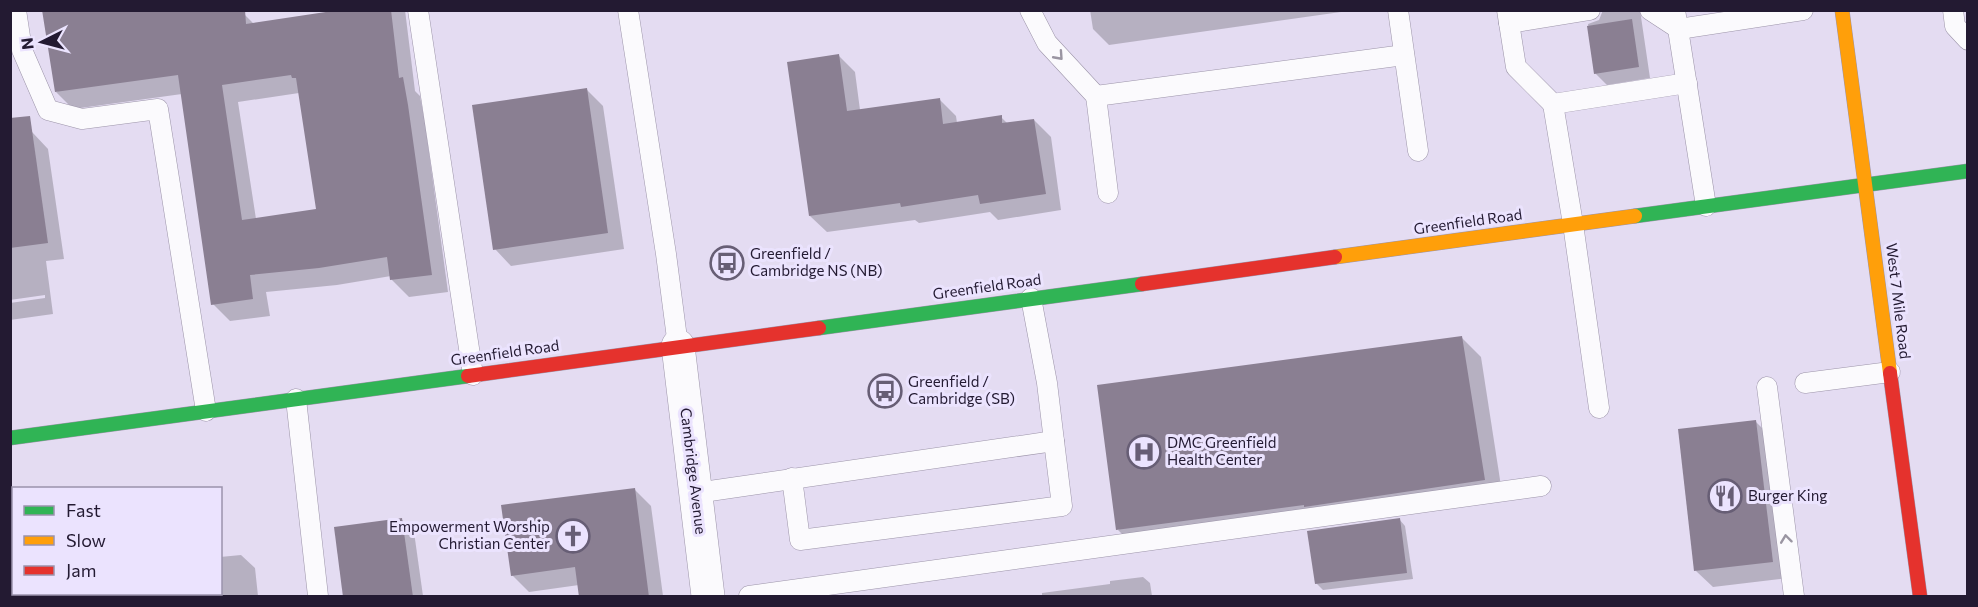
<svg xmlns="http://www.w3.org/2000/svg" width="1978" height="607" font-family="Commissioner,sans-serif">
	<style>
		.shadow { fill: #0003; fill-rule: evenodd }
		.building { fill: #8a7f92; fill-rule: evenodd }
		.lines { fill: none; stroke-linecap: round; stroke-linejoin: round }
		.lane-casing { stroke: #9c94a9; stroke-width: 21 }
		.street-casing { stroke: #9c94a9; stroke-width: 34 }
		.fast-casing { stroke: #9c94a9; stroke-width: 15 }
		.slow-casing { stroke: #9c94a9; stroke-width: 15 }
		.jam-casing { stroke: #9c94a9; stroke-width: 15 }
		.lane { stroke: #fbfafd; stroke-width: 20 }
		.street { stroke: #fbfafd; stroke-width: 33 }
		.fast { stroke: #30b455; stroke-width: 14 }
		.slow { stroke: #ff9f0a; stroke-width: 14 }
		.jam { stroke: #e5322d; stroke-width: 14 }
		.oneway { stroke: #9a95a2 }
		.labels { text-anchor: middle; stroke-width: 6; stroke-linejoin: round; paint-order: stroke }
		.street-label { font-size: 15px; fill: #231a32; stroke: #ebe3fe }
		.poi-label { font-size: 15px; fill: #231a32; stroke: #ebe3fe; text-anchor: start }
	</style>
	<rect width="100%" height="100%" fill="#e4dcf2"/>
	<g class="shadow">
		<path d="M331 10H405L415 91 420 96 425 123 448 292 409 297 392 280 391 276 337 285 266 292 270 316 230 321 213 304 182 94 73 109 56 92 241 11 254 24 332 13ZM299 93 318 210 256 219 238 102Z"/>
		<path d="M1090 10H1341V12L1109 45 1093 29Z"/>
		<path d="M1603 10H1640L1650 78 1607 85 1595 73 1588 24 1599 20Z"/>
		<path d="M838 55 855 72 860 110 939 99 956 116 957 123 1001 117 1008 124 1034 120 1051 137 1061 210 998 220 990 212 919 223 915 220 827 232 810 216Z"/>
		<path d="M586 89 603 106 624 249 511 266 495 249Z"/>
		<path d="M32 132 48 149 64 259 46 261 53 314 10 320V303L45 298V295L10 300V135Z"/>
		<path d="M1462 338 1481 357 1503 499 1137 549 1118 530Z"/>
		<path d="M1755 421 1772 438 1789 578 1713 587 1696 571Z"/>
		<path d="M634 489 651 506 663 596H580L579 585 529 592 512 575Z"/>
		<path d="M1399 519 1405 526 1413 579 1323 590 1316 583Z"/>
		<path d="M402 520 414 532 423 596H345Z"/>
		<path d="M241 555 255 568 258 596H104V594H220V557Z"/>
		<path d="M10 576 14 579V594H22V596H10Z"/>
		<path d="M1143 577 1150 583 1152 596H1042V593L1110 584V581Z"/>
	</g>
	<g class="building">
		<path d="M42 10H245L246 24 339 10H391L399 78 403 77 408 105 432 275 390 280 387 257 319 268 250 275 253 299 211 305 178 75 55 92ZM291 75 292 78H296L316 209 242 220 222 85Z"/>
		<path d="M1632 19 1639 67 1594 74 1587 26Z"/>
		<path d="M839 54 847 111 940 98 943 124 1002 115V123L1034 119 1046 194 980 204 978 195 901 207 900 203 809 216 787 62Z"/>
		<path d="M587 88 608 233 493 250 472 105Z"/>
		<path d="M30 116 48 243 10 248V118Z"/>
		<path d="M1462 336 1485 480 1304 507V505L1116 530 1097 385Z"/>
		<path d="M1756 420 1773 562 1694 571 1678 429Z"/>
		<path d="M635 488 649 597H579L575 567 511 576 501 505Z"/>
		<path d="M402 518 413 597H343L334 527Z"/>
		<path d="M1400 518 1407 573 1315 584 1307 531Z"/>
	</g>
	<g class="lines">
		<defs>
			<g id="lane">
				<path d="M16 10 22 50 48 110 82 119 158 109 206 411"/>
				<path d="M418 10 473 375"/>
				<path d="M628 10 666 254 678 346"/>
				<path d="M1030 10 1047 43 1096 96"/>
				<path d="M1398 10 1418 151"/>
				<path d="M1507 10 1516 67 1553 104"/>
				<path d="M1650 10 1679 29 1803 10"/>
				<path d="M1675 10 1706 206"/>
				<path d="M1953 10 1955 26 1968 40"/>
				<path d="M1509 23 1590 10"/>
				<path d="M1108 193 1096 96 1404 55"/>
				<path d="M1805 383 1890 372"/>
				<path d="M1767 387 1794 596"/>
				<path d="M296 399 318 596"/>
				<path d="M1599 408 1573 224 1553 104 1687 83"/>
				<path d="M792 478 800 540 1062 506 1054 441"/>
				<path d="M696 493 1054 441 1047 383 1031 298"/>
				<path d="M749 596 1541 486"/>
			</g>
			<path id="street" d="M678 346 708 596"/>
			<g id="fast">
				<path d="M1635 216 1968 171"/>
				<path d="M819 328 1142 284"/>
				<path d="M10 438 468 376"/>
			</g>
			<g id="slow">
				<path d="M1842 10 1890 373"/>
				<path d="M1335 257 1635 216"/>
			</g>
			<g id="jam">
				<path d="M1142 284 1335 257"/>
				<path d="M1890 373 1920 596"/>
				<path d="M468 376 819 328"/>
			</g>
		</defs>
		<use href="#lane" class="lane-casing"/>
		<use href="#street" class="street-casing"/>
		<use href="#fast" class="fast-casing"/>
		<use href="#slow" class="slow-casing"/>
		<use href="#jam" class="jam-casing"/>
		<use href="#lane" class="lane"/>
		<use href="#street" class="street"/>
		<use href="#fast" class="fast"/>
		<use href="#slow" class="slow"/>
		<use href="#jam" class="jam"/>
	</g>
	<defs><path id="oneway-chevron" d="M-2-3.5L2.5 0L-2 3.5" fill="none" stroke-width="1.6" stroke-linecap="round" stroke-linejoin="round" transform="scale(1.5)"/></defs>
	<g class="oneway">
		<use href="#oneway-chevron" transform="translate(1059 56) rotate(48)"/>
		<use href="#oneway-chevron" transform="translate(1786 539) rotate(-97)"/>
	</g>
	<defs>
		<symbol id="bus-ring" viewBox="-11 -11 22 22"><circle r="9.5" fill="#ebe3fe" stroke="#675e75" stroke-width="1.5"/><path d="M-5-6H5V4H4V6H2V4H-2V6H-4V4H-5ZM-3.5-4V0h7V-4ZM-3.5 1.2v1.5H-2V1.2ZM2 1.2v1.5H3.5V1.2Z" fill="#675e75"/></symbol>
		<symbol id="hospital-ring" viewBox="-11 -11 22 22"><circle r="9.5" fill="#ebe3fe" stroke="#675e75" stroke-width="1.5"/><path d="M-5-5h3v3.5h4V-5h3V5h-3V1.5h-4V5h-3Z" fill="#675e75"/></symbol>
		<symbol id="restaurant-ring" viewBox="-11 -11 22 22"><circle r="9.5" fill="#ebe3fe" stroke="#675e75" stroke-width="1.5"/><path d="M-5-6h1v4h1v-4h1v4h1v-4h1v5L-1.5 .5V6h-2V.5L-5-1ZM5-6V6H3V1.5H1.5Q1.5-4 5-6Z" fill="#675e75"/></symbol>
		<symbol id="church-ring" viewBox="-11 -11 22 22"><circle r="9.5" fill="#ebe3fe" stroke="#675e75" stroke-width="1.5"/><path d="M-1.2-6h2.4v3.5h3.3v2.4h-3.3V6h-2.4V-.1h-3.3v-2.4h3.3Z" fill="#675e75"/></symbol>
	</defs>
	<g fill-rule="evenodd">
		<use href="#bus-ring" x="708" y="244" width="38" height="38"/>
		<use href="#bus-ring" x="866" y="372" width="38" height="38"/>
		<use href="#hospital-ring" x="1125" y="433" width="38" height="38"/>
		<use href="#restaurant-ring" x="1706" y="477" width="38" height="38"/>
		<use href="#church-ring" x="554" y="517" width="38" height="38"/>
	</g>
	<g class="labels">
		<g class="street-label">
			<text transform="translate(1468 222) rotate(-8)" y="5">Greenfield Road</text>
			<text transform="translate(987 287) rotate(-8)" y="5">Greenfield Road</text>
			<text transform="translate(1898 301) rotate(83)" y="5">West 7 Mile Road</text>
			<text transform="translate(505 353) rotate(-8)" y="5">Greenfield Road</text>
			<text transform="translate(693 471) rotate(83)" y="5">Cambridge Avenue</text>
		</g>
		<g class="poi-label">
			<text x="750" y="259">Greenfield /<tspan x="750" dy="17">Cambridge NS (NB)</tspan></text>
			<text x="908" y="387">Greenfield /<tspan x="908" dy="17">Cambridge (SB)</tspan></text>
			<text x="1167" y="448">DMC Greenfield<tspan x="1167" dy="17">Health Center</tspan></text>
			<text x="1748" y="501">Burger King</text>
			<text x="550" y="532" text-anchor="end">Empowerment Worship<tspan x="550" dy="17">Christian Center</tspan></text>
		</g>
	</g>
	<rect width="1978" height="607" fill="none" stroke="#231a32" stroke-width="24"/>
	<rect x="12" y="487" width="210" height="108" fill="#ebe3fe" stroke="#9b93ac" stroke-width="1.5"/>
	<rect x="24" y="506" width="30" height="9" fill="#30b455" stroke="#9b93ac" stroke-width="1.5"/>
	<text x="66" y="517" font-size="18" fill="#231a32">Fast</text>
	<rect x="24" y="536" width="30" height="9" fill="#ff9f0a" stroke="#9b93ac" stroke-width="1.5"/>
	<text x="66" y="547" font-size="18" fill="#231a32">Slow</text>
	<rect x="24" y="566" width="30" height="9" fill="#e5322d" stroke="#9b93ac" stroke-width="1.5"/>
	<text x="66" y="577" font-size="18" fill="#231a32">Jam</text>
	<g transform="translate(42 42) rotate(264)" stroke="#ebe3fe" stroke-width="4.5" paint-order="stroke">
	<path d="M0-4.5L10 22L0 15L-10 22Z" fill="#231a32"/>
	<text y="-9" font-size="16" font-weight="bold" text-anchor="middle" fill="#231a32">N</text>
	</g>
</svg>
